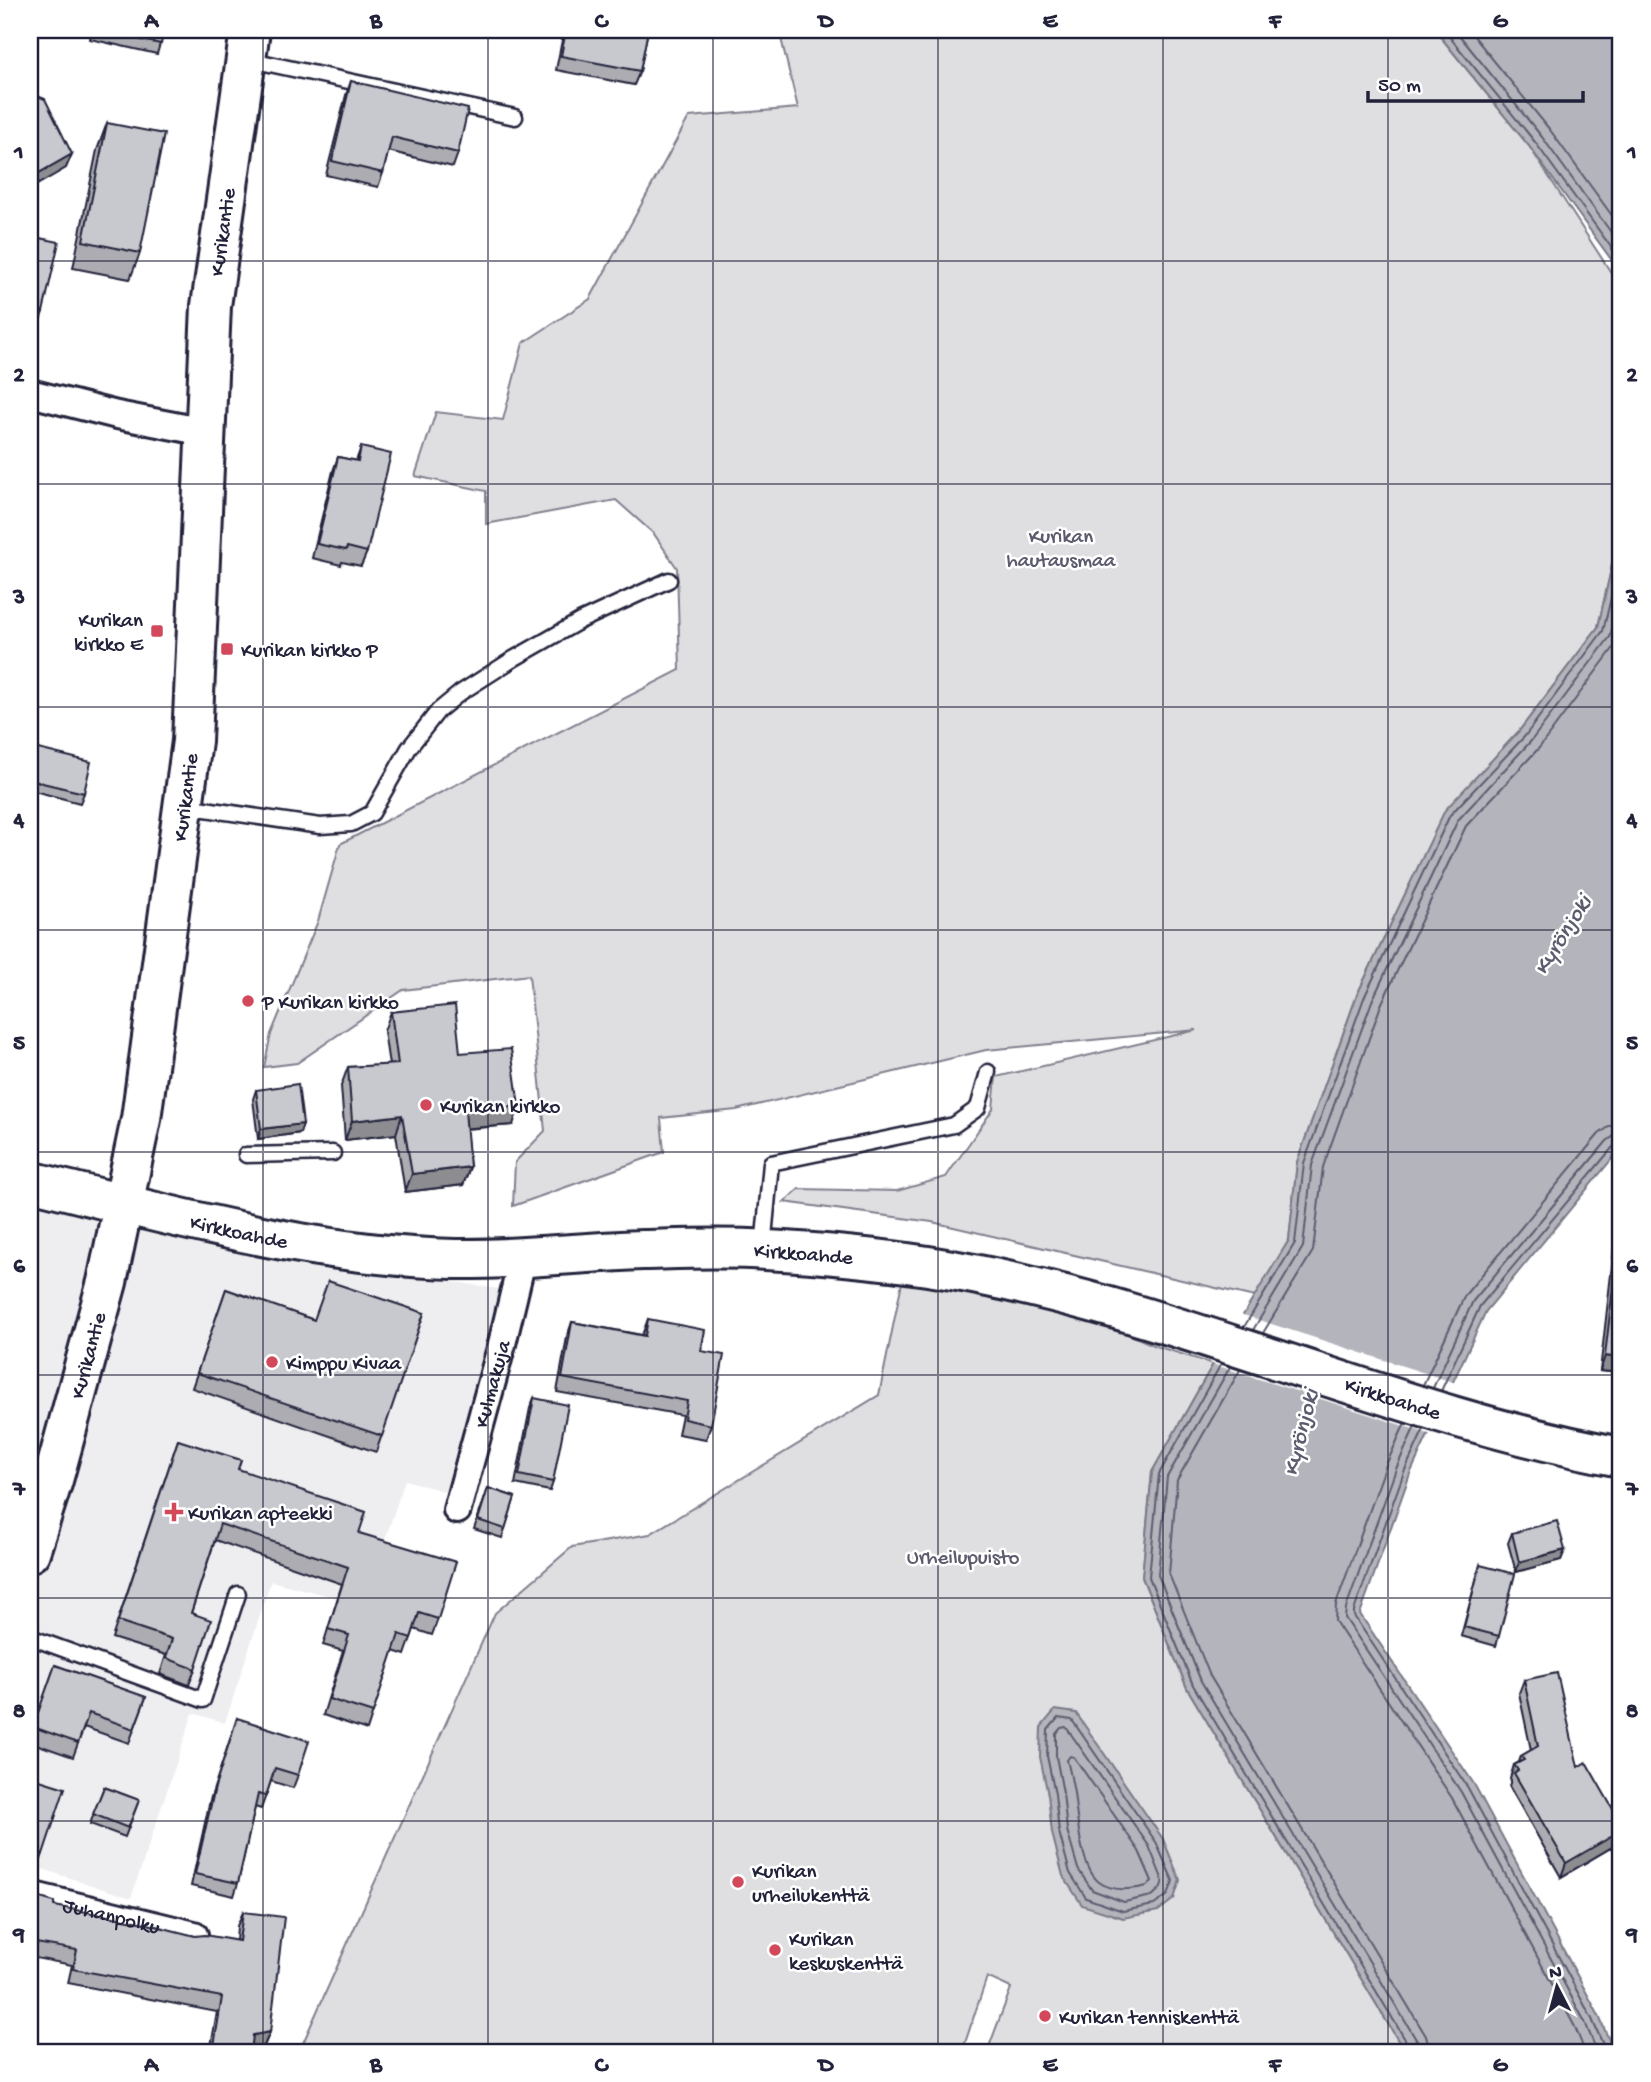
<svg xmlns="http://www.w3.org/2000/svg" width="1651" height="2082" font-family="'Gochi Hand',sans-serif">
	<style>
		.built { fill: #eeeef1 }
		.green { fill: #dfdfe2; stroke: #80808e; stroke-width: 2 }
		.water { fill: #b4b4bc; stroke: #7a7a88; stroke-width: 2 }
		.pier { fill: #fff }
		.lines { fill: none; stroke-linecap: round; stroke-linejoin: round }
		.shore { stroke: #5c5c6f; stroke-width: 2 }
		.lane-casing { stroke: #22223b; stroke-width: 19 }
		.street-casing { stroke: #22223b; stroke-width: 32 }
		.secondary-casing { stroke: #22223b; stroke-width: 44 }
		.lane { stroke: #fff; stroke-width: 14 }
		.street { stroke: #fff; stroke-width: 26 }
		.secondary { stroke: #fff; stroke-width: 38 }
		.wall { fill: #acacb2; stroke: #22223b; stroke-width: 2 }
		.shaded-wall { fill: #8c8c91; stroke: #22223b; stroke-width: 2 }
		.building { fill: #c8c8cf; stroke: #22223b; stroke-width: 2 }
		.grid { fill: none; stroke: #22223b; stroke-width: 2; stroke-opacity: 0.55 }
		.poi-dot { fill: #d1495b; stroke: #fff; stroke-width: 2.5 }
		.labels { text-anchor: middle; stroke-width: 5; stroke-linejoin: round; paint-order: stroke }
		.street-label { font-size: 21px; fill: #22223b; stroke: #fff }
		.park-label { font-size: 21px; fill: #5b5b6d; stroke: #fff }
		.poi-label { font-size: 21px; fill: #22223b; stroke: #fff; text-anchor: start }
		.water-label { font-size: 23px; font-style: italic; fill: #5c5c6f; stroke: #fff }
		.neatline { fill: none; stroke: #22223b; stroke-width: 2.5 }
		.grid-label { font-size: 23px; text-anchor: middle; font-weight: bold; fill: #22223b }
	</style>
	<rect width="100%" height="100%" fill="#fff"/>
	<filter id="ink" filterUnits="userSpaceOnUse"><feTurbulence type="fractalNoise" baseFrequency=".0143" numOctaves="2"/><feDisplacementMap in="SourceGraphic" scale="14" xChannelSelector="R" yChannelSelector="G"/><feConvolveMatrix kernelMatrix="1 2 1 2 8 2 1 2 1" color-interpolation-filters="sRGB"/></filter>
	<g filter="url(#ink)">
		<path class="built" d="M30 1203 192 1240 530 1294 474 1500 405 1480 363 1605 271 1581 225 1723 193 1713 131 1898 30 1865Z"/>
		<g class="green">
			<path d="M779 30H1435L1529 146 1621 288V525L1598 627 1519 731 1445 811 1357 995 1297 1162 1289 1240 1255 1297 932 1222 784 1202 799 1189 897 1191 946 1177 993 1109 996 1077 1197 1030 986 1050 736 1110 661 1118 664 1152 513 1206 515 1162 545 1131 529 975 403 990 297 1063 264 1067 271 1034 318 921 340 844 680 670 677 568 654 534 616 500 486 524V491L415 476 436 412 503 420 523 343 590 299 689 117 798 108Z"/>
			<path d="M902 1282 988 1293 1107 1325 1156 1346 1213 1364 1152 1472 1142 1577 1187 1688 1405 2052H987L1011 1988 987 1977 962 2052H299L495 1613 572 1547 650 1534 879 1395Z"/>
		</g>
		<g class="water">
			<path d="M1435 30H1621V273L1529 146Z"/>
			<path d="M1621 525V1148L1486 1311 1410 1474 1360 1614 1474 1784 1599 2016 1614 2052H1405L1187 1688 1142 1577 1152 1472 1213 1364 1289 1240 1297 1162 1357 995 1445 810 1519 731 1598 627Z"/>
			<path d="M1055 1710 1076 1713 1163 1839 1180 1880 1174 1899 1158 1911 1123 1918 1082 1905 1063 1876 1052 1833 1048 1795 1040 1757 1041 1727Z"/>
		</g>
		<path class="pier" d="M1240 1314 1456 1383 1432 1435 1209 1363Z"/>
		<g class="lines">
			<g class="shore">
				<path d="M1444 30 1535 142 1621 261"/>
				<path d="M1455 30 1542 137 1621 246"/>
				<path d="M1469 30 1550 130 1621 228"/>
				<path d="M1244 1327 1295 1243 1304 1163 1364 998 1450 815 1525 736 1603 631 1621 556"/>
				<path d="M1253 1330 1303 1247 1312 1165 1372 1001 1458 820 1531 741 1610 637 1621 595"/>
				<path d="M1263 1333 1313 1251 1323 1167 1381 1005 1466 826 1539 748 1621 638"/>
				<path d="M1221 1364 1159 1474 1149 1577 1193 1685 1409 2046 1410 2052"/>
				<path d="M1230 1367 1167 1477 1158 1575 1201 1681 1417 2041 1419 2052"/>
				<path d="M1240 1370 1177 1480 1169 1574 1210 1676 1426 2036 1430 2052"/>
				<path d="M1423 1385 1465 1295 1599 1134 1610 1126 1621 1125"/>
				<path d="M1433 1388 1473 1301 1607 1141 1614 1136H1621"/>
				<path d="M1441 1391 1480 1306 1613 1147 1621 1144"/>
				<path d="M1405 1423 1386 1465 1336 1604 1335 1621 1452 1798 1575 2027 1585 2052"/>
				<path d="M1415 1426 1396 1469 1346 1608 1345 1618 1461 1792 1585 2022 1597 2052"/>
				<path d="M1424 1429 1404 1472 1354 1611V1616L1468 1788 1592 2019 1606 2052"/>
				<path d="M1058 1718 1072 1720 1156 1842 1173 1881 1168 1895 1154 1905 1123 1911 1086 1898 1070 1873 1059 1832 1055 1794 1047 1756 1048 1730Z"/>
				<path d="M1066 1727 1149 1846 1163 1881 1160 1889 1152 1896 1124 1902 1092 1890 1078 1869 1067 1830 1063 1793 1056 1756V1734L1061 1728Z"/>
				<path d="M1070 1756 1074 1757 1139 1851 1152 1881 1147 1886C1133 1890 1112 1892 1099 1882 1080 1867 1077 1815 1074 1793 1072 1782 1070 1771 1067 1760Z"/>
			</g>
			<defs>
				<g id="lane">
					<path d="M247 59 515 117"/>
					<path d="M185 806 320 826 351 824 372 813 409 748 438 711 460 693 515 658 580 621 669 580"/>
					<path d="M246 1155 333 1153"/>
					<path d="M763 1248 771 1163 954 1125 978 1108 988 1072"/>
					<path d="M30 1637 203 1700 238 1594"/>
				</g>
				<g id="street">
					<path d="M30 393 117 415 205 432"/>
					<path id="s1" d="M457 1510 502 1344 523 1256"/>
					<path id="s2" d="M30 1895 194 1935"/>
				</g>
				<g id="secondary">
					<path id="s3" d="M30 1181C169 1215 311 1256 455 1259 518 1260 581 1252 643 1250 683 1249 725 1247 766 1250 820 1253 875 1258 928 1266 1166 1303 1385 1414 1621 1457"/>
					<path id="s4" d="M30 1552 53 1480 107 1282 141 1119 192 741 211 306 250 30"/>
				</g>
			</defs>
			<use href="#lane" class="lane-casing"/>
			<use href="#street" class="street-casing"/>
			<use href="#secondary" class="secondary-casing"/>
			<use href="#lane" class="lane"/>
			<use href="#street" class="street"/>
			<use href="#secondary" class="secondary"/>
		</g>
		<g class="wall">
			<path d="M92 30H164L157 54 90 39Z"/>
			<path d="M564 30H648L640 71 634 85 556 70Z"/>
			<path d="M351 81 458 153 453 167 388 151 383 173 378 187 326 175 346 95Z"/>
			<path d="M107 123 140 253 130 279 73 268 97 150Z"/>
			<path d="M30 236 43 312 38 326 30 325Z"/>
			<path d="M361 447 367 552 361 566 342 562 341 565 312 558 333 471 338 457 356 461Z"/>
			<path d="M30 747 84 793 80 803 30 790Z"/>
			<path d="M391 1012 460 1053 513 1125 466 1129 470 1167 463 1185 405 1192 396 1134 345 1140 341 1086 348 1067 389 1065 384 1031Z"/>
			<path d="M256 1090 303 1124 300 1133 258 1139 253 1099Z"/>
			<path d="M1621 1216V1373L1600 1371 1616 1230Z"/>
			<path d="M226 1289 314 1320 424 1313 376 1452 192 1388Z"/>
			<path d="M648 1319 701 1351 711 1425 706 1439 678 1434 682 1415 557 1392 567 1337 572 1322 642 1335Z"/>
			<path d="M534 1398 553 1482 550 1491 515 1484 530 1408Z"/>
			<path d="M178 1440 238 1469 359 1533 438 1619 432 1635 414 1629 405 1655 393 1651 367 1730 323 1715 343 1651 323 1645 342 1584 215 1540 191 1613 195 1669 189 1685 160 1674 166 1655 112 1638Z"/>
			<path d="M488 1488 515 1497 502 1538 474 1529Z"/>
			<path d="M1512 1533 1565 1550 1561 1560 1516 1572 1508 1543Z"/>
			<path d="M1480 1565 1499 1636 1496 1646 1461 1636Z"/>
			<path d="M55 1665 146 1697 129 1743 84 1727 73 1757 30 1742V1737Z"/>
			<path d="M1524 1680 1578 1767 1621 1823V1832L1617 1844 1561 1877 1509 1786 1511 1780 1510 1778 1514 1765 1519 1762 1521 1756 1531 1750 1519 1693Z"/>
			<path d="M237 1718 298 1775 293 1788 271 1781 261 1809 255 1807 238 1883 234 1896 191 1886 210 1800Z"/>
			<path d="M1621 1727V1764L1617 1736Z"/>
			<path d="M30 1777 43 1854 38 1868 30 1865Z"/>
			<path d="M104 1787 139 1800 125 1837 90 1824Z"/>
			<path d="M30 1895 54 1906 195 1936 236 1941 237 1926 243 1912 270 2032 264 2046 251 2049V2052H210L217 2012 68 1983 72 1965 30 1957Z"/>
		</g>
		<g class="shaded-wall">
			<path d="M72 154 66 168 30 189V178Z"/>
			<path d="M519 1106 513 1125 458 1129 465 1111Z"/>
			<path d="M402 1115 396 1134 345 1140 352 1121Z"/>
			<path d="M303 1124 300 1133 258 1139 261 1129Z"/>
			<path d="M470 1167 463 1185 405 1192 412 1174Z"/>
			<path d="M1605 1356 1621 1358V1373L1600 1371Z"/>
			<path d="M1565 1550 1561 1560 1516 1572 1519 1562Z"/>
			<path d="M1621 1826V1832L1617 1844 1561 1877 1566 1863Z"/>
			<path d="M270 2032 264 2046 248 2049 253 2035Z"/>
		</g>
		<g class="building">
			<path d="M94 30H164L161 44Z"/>
			<path d="M566 30H648L640 71 561 56Z"/>
			<path d="M351 81 468 109 458 153 392 137 383 173 332 161Z"/>
			<path d="M30 93 45 99 72 154 30 178Z"/>
			<path d="M107 123 164 134 140 253 83 241Z"/>
			<path d="M30 236 59 242 43 312 30 309Z"/>
			<path d="M361 447 391 454 367 552 347 547 346 550 317 544 338 457 358 461Z"/>
			<path d="M30 747 91 762 84 793 30 780Z"/>
			<path d="M455 1005 460 1053 511 1049 519 1106 465 1111 470 1167 412 1174 402 1115 352 1121 348 1067 398 1064 391 1012Z"/>
			<path d="M298 1084 303 1124 261 1129 256 1090Z"/>
			<path d="M1621 1219V1358L1605 1356Z"/>
			<path d="M328 1281 424 1313 382 1436 197 1373 226 1289 314 1320Z"/>
			<path d="M648 1319 705 1330 701 1351 724 1355 711 1425 684 1419 687 1401 562 1378 572 1322 645 1336Z"/>
			<path d="M534 1398 568 1405 553 1482 519 1475Z"/>
			<path d="M178 1440 241 1460 238 1469 366 1512 359 1533 456 1562 438 1619 419 1613 411 1638 399 1634 373 1713 329 1699 349 1635 328 1629 348 1567 220 1524 191 1613 211 1620 195 1669 166 1658 172 1639 118 1621Z"/>
			<path d="M488 1488 515 1497 505 1529 478 1520Z"/>
			<path d="M1557 1521 1565 1550 1519 1562 1512 1533Z"/>
			<path d="M1480 1565 1515 1574 1499 1636 1464 1627Z"/>
			<path d="M55 1665 146 1697 134 1729 89 1713 78 1743 33 1727Z"/>
			<path d="M1557 1673 1578 1767 1586 1762 1621 1823V1826L1620 1827 1621 1831 1566 1863 1514 1773 1518 1770 1514 1765 1524 1760 1521 1756 1538 1746 1524 1680Z"/>
			<path d="M237 1718 309 1741 298 1775 275 1768 266 1796 258 1794 238 1883 195 1874 215 1787Z"/>
			<path d="M30 1777 65 1788 43 1854 30 1849Z"/>
			<path d="M104 1787 139 1800 128 1828 93 1814Z"/>
			<path d="M30 1895 54 1902V1906L140 1922 195 1936 205 1935 239 1941 243 1912 284 1917 270 2032 253 2035 251 2052H213L222 1997 73 1969 77 1950 30 1942Z"/>
		</g>
	</g>
	<path class="grid" d="M263 30V2052M488 30V2052M713 30V2052M938 30V2052M1163 30V2052M1388 30V2052M30 261H1621M30 484H1621M30 707H1621M30 930H1621M30 1152H1621M30 1375H1621M30 1598H1621M30 1821H1621"/>
	<g class="poi-dot">
		<rect x="150" y="624" width="14" height="14" rx="3.5"/>
		<rect x="220" y="642" width="14" height="14" rx="3.5"/>
		<circle cx="248" cy="1001" r="7"/>
		<circle cx="426" cy="1105" r="7"/>
		<circle cx="272" cy="1362" r="7"/>
		<path d="M170.5 1501.5h7v7h7v7h-7v7h-7v-7h-7v-7h7z"/>
		<circle cx="738" cy="1882" r="7"/>
		<circle cx="775" cy="1950" r="7"/>
		<circle cx="1045" cy="2016" r="7"/>
	</g>
	<g class="labels">
		<g class="street-label">
			<text dy="7" stroke="none"><textPath href="#s4" startOffset="1339">Kurikantie</textPath></text>
			<text dy="7" stroke="none"><textPath href="#s4" startOffset="772">Kurikantie</textPath></text>
			<text dy="7" stroke="none"><textPath href="#s3" startOffset="215">Kirkkoahde</textPath></text>
			<text dy="7" stroke="none"><textPath href="#s3" startOffset="782">Kirkkoahde</textPath></text>
			<text dy="7" stroke="none"><textPath href="#s4" startOffset="205">Kurikantie</textPath></text>
			<text dy="7" stroke="none"><textPath href="#s1" startOffset="131">Kulmakuja</textPath></text>
			<text dy="7" stroke="none"><textPath href="#s3" startOffset="1391">Kirkkoahde</textPath></text>
			<text dy="7" stroke="none"><textPath href="#s2" startOffset="84">Juhanpolku</textPath></text>
		</g>
		<g class="park-label">
			<text x="1061" y="542">Kurikan<tspan x="1061" dy="24">hautausmaa</tspan></text>
			<text x="963" y="1563">Urheilupuisto</text>
		</g>
		<g class="poi-label">
			<text x="143" y="626" text-anchor="end">Kurikan<tspan x="143" dy="24">kirkko E</tspan></text>
			<text x="241" y="656">Kurikan kirkko P</text>
			<text x="262" y="1008">P Kurikan kirkko</text>
			<text x="440" y="1112">Kurikan kirkko</text>
			<text x="286" y="1369">Kimppu Kivaa</text>
			<text x="188" y="1519">Kurikan apteekki</text>
			<text x="752" y="1877">Kurikan<tspan x="752" dy="24">urheilukenttä</tspan></text>
			<text x="789" y="1945">Kurikan<tspan x="789" dy="24">keskuskenttä</tspan></text>
			<text x="1059" y="2023">Kurikan tenniskenttä</text>
		</g>
		<g class="water-label">
			<text transform="translate(1561 934) rotate(-58)" y="8">Kyrönjoki</text>
			<text transform="translate(1299 1432) rotate(-76)" y="8">Kyrönjoki</text>
		</g>
	</g>
	<rect width="1651" height="2082" fill="none" stroke="#fff" stroke-width="77"/>
	<g transform="translate(1557 1987) rotate(354)" stroke="#ffffff" stroke-width="5" paint-order="stroke">
	<path d="M0-5L12 26L0 18L-12 26Z" fill="#22223b"/>
	<text y="-10" font-size="19" font-weight="bold" text-anchor="middle" fill="#22223b">N</text>
	</g>
	<path d="M1368 91v10h215v-10" fill="none" stroke="#22223b" stroke-width="3.5"/>
	<text x="1378" y="91" font-size="21" fill="#22223b" stroke="#ffffff" stroke-width="5" paint-order="stroke">50 m</text>
	<rect x="38" y="38" width="1574" height="2006" class="neatline"/>
	<g class="grid-label">
		<text x="151" y="27">A</text>
		<text x="376" y="27">B</text>
		<text x="601" y="27">C</text>
		<text x="826" y="27">D</text>
		<text x="1050" y="27">E</text>
		<text x="1275" y="27">F</text>
		<text x="1500" y="27">G</text>
		<text x="19" y="158">1</text>
		<text x="1632" y="158">1</text>
		<text x="19" y="381">2</text>
		<text x="1632" y="381">2</text>
		<text x="19" y="603">3</text>
		<text x="1632" y="603">3</text>
		<text x="19" y="826">4</text>
		<text x="1632" y="826">4</text>
		<text x="19" y="1049">5</text>
		<text x="1632" y="1049">5</text>
		<text x="19" y="1272">6</text>
		<text x="1632" y="1272">6</text>
		<text x="19" y="1495">7</text>
		<text x="1632" y="1495">7</text>
		<text x="19" y="1717">8</text>
		<text x="1632" y="1717">8</text>
		<text x="19" y="1940">9</text>
		<text x="1632" y="1940">9</text>
		<text x="151" y="2071">A</text>
		<text x="376" y="2071">B</text>
		<text x="601" y="2071">C</text>
		<text x="826" y="2071">D</text>
		<text x="1050" y="2071">E</text>
		<text x="1275" y="2071">F</text>
		<text x="1500" y="2071">G</text>
	</g>
</svg>
